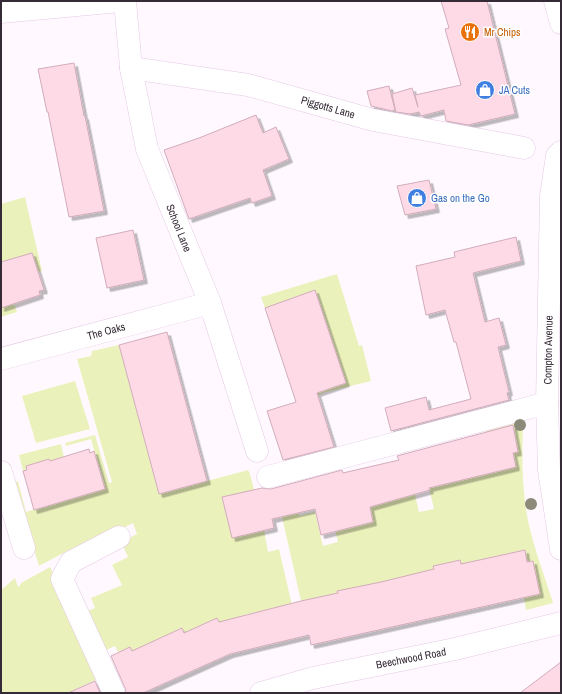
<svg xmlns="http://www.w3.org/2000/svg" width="562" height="694" font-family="'Archivo Narrow',sans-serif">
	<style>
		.green { fill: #ebf1bb }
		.building { fill: #fedae7; stroke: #d1acba; filter: url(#shadow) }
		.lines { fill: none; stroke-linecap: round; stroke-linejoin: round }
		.minor-casing { stroke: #e4c9e4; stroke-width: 23 }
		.minor { stroke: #fff; stroke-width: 22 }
		.tree { fill: #8c8a78 }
		.labels { text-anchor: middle; stroke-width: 3; stroke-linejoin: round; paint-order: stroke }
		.food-label { font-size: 11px; fill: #c56008; stroke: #fff; text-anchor: start }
		.shop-label { font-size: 11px; fill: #366cbe; stroke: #fff; text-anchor: start }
		.street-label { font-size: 11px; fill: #352b36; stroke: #fff }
	</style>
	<defs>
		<filter id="shadow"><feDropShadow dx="3.5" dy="3.5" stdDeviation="0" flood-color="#0004"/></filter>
	</defs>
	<rect width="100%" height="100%" fill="#fff9ff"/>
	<g class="green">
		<path d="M25 197 42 271 38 272 32 253 1 262V204Z"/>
		<path d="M337 274 359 346 362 345 371 381 322 393 318 396 296 402V400L346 383 328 331 278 345 328 328 315 291 265 308 261 297Z"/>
		<path d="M13 301 17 312 1 317V305Z"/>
		<path d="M119 345 159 494 248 470 250 474 254 490 222 498 232 538 264 530 268 552 279 549 299 635 287 605 240 616 247 646 233 653 217 618 184 633 181 628 165 636 134 654 130 647 118 652 115 646 102 652 85 612 95 608 91 598 122 585 112 565 128 557 121 542 137 534 133 523 74 554 71 549 39 566 14 483 18 481 26 512 104 485 91 439 66 446 65 443 95 435 109 483 112 482 77 359 91 356 92 351Z"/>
		<path d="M75 381 90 429 36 443 22 396Z"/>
		<path d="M518 420 522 425 523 428C522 453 522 477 525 502 529 537 543 570 553 603L526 610 524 597 540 594 533 561 527 562 524 550 498 556 501 567 464 578 460 560 433 566 437 584 426 571 403 577 405 590 369 585 338 591 340 604 330 595 301 601 276 490 287 515 299 513V516L315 512 323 546 338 542 332 516 413 486 419 512 434 509 429 488 441 486 436 459 462 480 495 472 485 428Z"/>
		<path d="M61 444 64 458 50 462 49 459 26 466 27 470 23 471 19 455Z"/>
		<path d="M50 567 100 678 68 693H1V590L15 578 18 587 21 584V583Z"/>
	</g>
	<g class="building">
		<path d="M441 1H487L515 114 468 125 446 121 444 110 421 116 419 112 410 114 396 112 392 94 412 88 418 107 415 95 461 85 445 29 449 28Z"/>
		<path d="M74 63 84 116H85L104 211 69 217 48 112H47L38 69Z"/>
		<path d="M389 86 395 110 392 111 371 106 367 91Z"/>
		<path d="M256 115 263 133 276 127 289 159 263 170 272 196 252 203 250 198 189 219 164 150 199 138Z"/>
		<path d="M429 180 436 209 405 215 397 186Z"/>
		<path d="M133 230 144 280 107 288 96 238Z"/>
		<path d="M516 237 521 261 473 273 485 322 499 318 506 345 498 347 509 392 507 393 509 400 391 431 385 408 426 397 429 410 471 399 456 342H454L445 310 426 315 416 266 455 257 454 252Z"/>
		<path d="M32 253 44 290 39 291 40 295 1 308V262Z"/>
		<path d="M315 290 346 383 317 393 334 447 283 460 267 411 296 402 265 308Z"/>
		<path d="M167 332 207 481 159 494 119 345Z"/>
		<path d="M513 425 518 452 513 453 516 467 429 488 430 490 370 507 373 522 321 535 315 509 272 519 274 528 232 538 222 497 262 488 271 489 342 470 343 473 399 460 397 456Z"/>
		<path d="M89 449 90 453 94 451 105 489 34 510 23 471 27 470 26 466 49 459 50 461Z"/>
		<path d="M525 550 527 562 533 561 540 594 311 645 309 635 230 654 143 693H126L125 688 111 656 130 647 132 651 182 628 184 633 217 618 219 622 301 601 338 593 337 591 381 582 434 569 433 566 447 563 460 560 461 564Z"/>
		<path d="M561 662V693H520Z"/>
		<path d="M95 681 100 693H68Z"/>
	</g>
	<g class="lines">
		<defs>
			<g id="minor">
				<path d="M125 1 131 68 147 149 210 303 257 451"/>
				<path d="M555 1 561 23"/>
				<path d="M1 12 120 1"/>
				<path d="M131 68 248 85 373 120 524 148"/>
				<path d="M561 152 557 156 551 196 547 403 549 470 561 549"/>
				<path d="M1 359 210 303"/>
				<path d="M1 472 24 548"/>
				<path d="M268 477 547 403"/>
				<path d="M114 693 62 579 71 562 119 537"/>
				<path d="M261 693 313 678 455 649 561 623"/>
			</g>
		</defs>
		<use href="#minor" class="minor-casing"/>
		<use href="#minor" class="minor"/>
	</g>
	<g class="tree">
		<circle cx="520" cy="425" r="6"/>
		<circle cx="531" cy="504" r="6"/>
	</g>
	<defs>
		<symbol id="restaurant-disc" viewBox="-11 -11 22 22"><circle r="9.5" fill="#e8710a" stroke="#fff"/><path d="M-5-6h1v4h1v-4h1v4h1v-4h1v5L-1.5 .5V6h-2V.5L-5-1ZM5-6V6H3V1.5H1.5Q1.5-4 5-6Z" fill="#fff"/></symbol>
		<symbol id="shop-disc" viewBox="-11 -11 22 22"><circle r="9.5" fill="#3f7fe0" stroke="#fff"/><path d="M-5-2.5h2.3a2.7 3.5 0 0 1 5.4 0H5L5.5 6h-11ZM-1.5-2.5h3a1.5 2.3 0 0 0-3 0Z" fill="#fff"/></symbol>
	</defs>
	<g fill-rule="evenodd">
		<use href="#restaurant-disc" x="459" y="21" width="22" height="22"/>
		<use href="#shop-disc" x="474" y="79" width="22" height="22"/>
		<use href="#shop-disc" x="406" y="187" width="22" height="22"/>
	</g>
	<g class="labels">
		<g class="food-label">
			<text x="484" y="36">Mr Chips</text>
		</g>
		<g class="shop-label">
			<text x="499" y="94">JA Cuts</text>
			<text x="431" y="202">Gas on the Go</text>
		</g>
		<g class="street-label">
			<text transform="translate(328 107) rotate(16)" y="4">Piggotts Lane</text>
			<text transform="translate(179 228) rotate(68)" y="4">School Lane</text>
			<text transform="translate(106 331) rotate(-15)" y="4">The Oaks</text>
			<text transform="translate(548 350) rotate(-89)" y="4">Compton Avenue</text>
			<text transform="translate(411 658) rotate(-11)" y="4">Beechwood Road</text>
		</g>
	</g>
	<rect width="562" height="694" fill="none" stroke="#352b36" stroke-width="4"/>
</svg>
